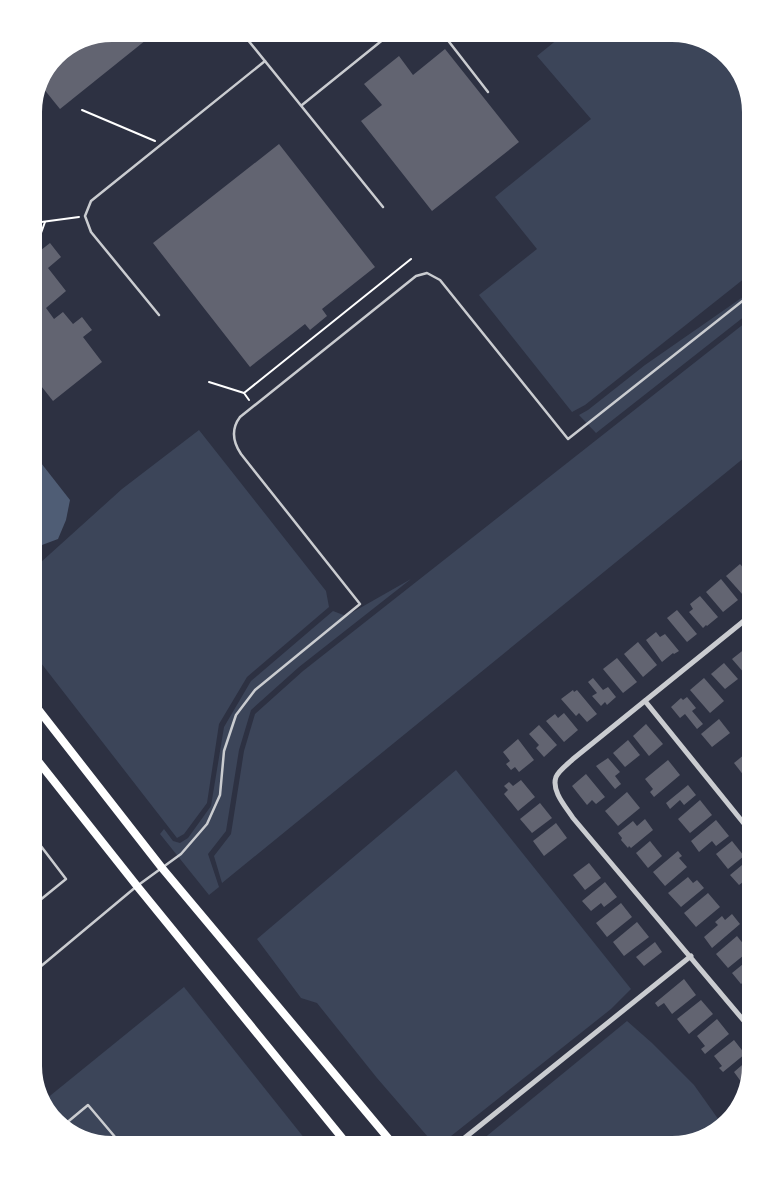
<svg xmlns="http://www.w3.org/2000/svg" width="784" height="1178" font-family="'Asap Condensed',sans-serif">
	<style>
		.green { fill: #3c4559 }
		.water { fill: #4f5d75 }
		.building { fill: #626471 }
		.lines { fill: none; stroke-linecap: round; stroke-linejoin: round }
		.path { stroke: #fff; stroke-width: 2 }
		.service { stroke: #caccd0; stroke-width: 2.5 }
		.minor { stroke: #caccd0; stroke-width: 5 }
		.secondary { stroke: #fff; stroke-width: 8 }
	</style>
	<rect width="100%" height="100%" fill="#2d3142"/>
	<g class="green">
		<path d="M564 34H676L711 44 740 73 750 112V274L585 405 572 412 479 295 537 249 495 197 591 119 537 56Z"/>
		<path d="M750 292V312L596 433 579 415 588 410 645 365Z"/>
		<path d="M750 319V453L222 883 214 856 231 834 244 751 255 714 303 671Z"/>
		<path d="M199 430 326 591 329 607 247 677 219 724 207 803 184 834 177 838 34 654V564L40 563 122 489Z"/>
		<path d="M411 579 299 667 251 710 239 750 226 831 208 854 219 887 209 895 160 834 164 829 173 841 180 843 188 838 211 806 224 727 251 681 333 611 346 616Z"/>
		<path d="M456 770 631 989 611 1009 441 1144 428 1137 377 1078 317 1003 301 998 257 939Z"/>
		<path d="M184 987 309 1144H108L73 1134 44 1105 43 1102 51 1095Z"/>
		<path d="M627 1021 652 1043 694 1085 721 1123 711 1134 672 1144H477Z"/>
	</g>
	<path class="water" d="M34 454 70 500 66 520 58 539 34 548Z"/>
	<g class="building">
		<path d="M112 34H148L151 36 60 109 43 88 57 57Z"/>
		<path d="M445 49 519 142 432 211 361 121 382 105 364 84 399 56 413 75Z"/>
		<path d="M279 144 375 267 322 309 327 316 310 330 305 324 250 367 153 243Z"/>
		<path d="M50 243 61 257 48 268 66 291 46 308 54 319 63 312 73 324 82 317 92 330 83 337 102 362 53 401 34 377V335L35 334 34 332V251L36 254Z"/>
		<path d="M740 564 750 576V589L743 595 726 576Z"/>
		<path d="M721 579 738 600 723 612 706 592Z"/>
		<path d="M700 596 718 617 707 626 706 625 703 628 689 612 693 609 690 604Z"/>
		<path d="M677 610 697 634 687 642 667 618Z"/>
		<path d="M656 632 660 637 665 634 679 651 674 654 673 653 662 662 646 640Z"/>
		<path d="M638 642 657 665 643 677 624 654Z"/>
		<path d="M746 648 750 653V672L749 670 745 674 732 659Z"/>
		<path d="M617 658 637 682 623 693 603 669Z"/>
		<path d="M724 663 738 679 725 689 711 674Z"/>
		<path d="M593 678 603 690 608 687 616 697 607 705 605 702 601 706 592 696 597 693 588 682Z"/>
		<path d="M704 678 724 701 710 713 690 690Z"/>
		<path d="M573 690 574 692 577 690 597 714 587 722 579 713 576 716 561 699Z"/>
		<path d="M687 697 696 708 692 711 703 724 697 729 685 714 680 718 671 707 681 698 683 700Z"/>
		<path d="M564 713 578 730 564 742 546 721 555 714 558 718Z"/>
		<path d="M719 719 730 733 712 747 701 734Z"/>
		<path d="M646 724 663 744 649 756 633 736Z"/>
		<path d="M539 725 557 745 544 757 536 748 539 745 529 734Z"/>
		<path d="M518 739 534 760 519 772 515 767 511 770 506 764 510 761 503 752Z"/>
		<path d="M628 740 640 755 625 767 613 753Z"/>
		<path d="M750 750V779L748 781 734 763Z"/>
		<path d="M608 758 620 772 615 776 621 784 615 789 596 766Z"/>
		<path d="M668 760 680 775 654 797 650 792 653 789 645 779Z"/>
		<path d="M586 774 605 797 596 804 592 800 587 805 572 786Z"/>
		<path d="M521 780 535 797 518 811 504 794 508 790 504 786 509 782 513 786Z"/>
		<path d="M688 785 696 795 684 805 680 800 670 809 666 803Z"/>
		<path d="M627 792 640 808 618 826 605 811Z"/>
		<path d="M700 800 712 815 690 833 678 819Z"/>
		<path d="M540 803 552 818 532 833 520 819Z"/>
		<path d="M645 819 653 830 631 848 629 846 628 848 621 840 622 838 618 833 633 821 637 826Z"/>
		<path d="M716 820 729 836 716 846 712 841 699 852 691 841Z"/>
		<path d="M556 823 567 838 544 856 533 841Z"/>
		<path d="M650 841 662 856 648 868 636 853Z"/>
		<path d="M732 841 744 856 728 869 716 854Z"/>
		<path d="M678 851 682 856 679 858 687 867 665 886 653 872Z"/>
		<path d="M748 860 750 862V885L747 887 743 882 739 885 730 875Z"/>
		<path d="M589 863 601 878 585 890 573 875Z"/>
		<path d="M688 877 693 883 697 880 704 888 681 907 668 893Z"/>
		<path d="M605 882 617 897 604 907 601 903 591 911 582 901Z"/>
		<path d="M708 893 720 907 696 927 684 913Z"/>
		<path d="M621 903 632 917 607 937 596 923Z"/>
		<path d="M732 914 740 924 712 948 704 937 718 925 715 922 722 916 725 920Z"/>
		<path d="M637 922 649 937 624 956 613 942Z"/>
		<path d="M737 936 749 951 728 968 716 954Z"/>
		<path d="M655 942 662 952 644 966 636 957Z"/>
		<path d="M748 960 750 962V981L748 978 741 984 732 973Z"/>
		<path d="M684 979 696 995 672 1014 664 1003 658 1007 655 1003Z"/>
		<path d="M701 1000 713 1014 689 1034 677 1019Z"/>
		<path d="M717 1019 729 1034 705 1054 701 1049 705 1046 697 1036Z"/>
		<path d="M734 1040 745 1054 723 1072 719 1068 722 1066 714 1056Z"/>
		<path d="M749 1059 750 1066 745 1086 742 1088 740 1085 742 1083 734 1072Z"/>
	</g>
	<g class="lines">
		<g class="path">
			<path d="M82 110 155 141"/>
			<path d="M34 223 79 217"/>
			<path d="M39 249 37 244 45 222"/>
			<path d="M209 382 244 393"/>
			<path d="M249 400 244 393 411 259"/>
		</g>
		<g class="service">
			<path d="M243 34 383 207"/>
			<path d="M443 34 488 92"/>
			<path d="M302 105 390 34"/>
			<path d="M159 315 91 232 85 216 91 201 265 61"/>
			<path d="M34 905 66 879 34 837"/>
			<path d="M34 972 137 886 181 854 207 824 220 795 224 751 236 715 255 690 360 604 241 454C233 442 231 429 240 417L416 276 427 273 440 280 568 439 750 295"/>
			<path d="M64 1125 88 1105 121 1144"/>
		</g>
		<g class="minor">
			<path d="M744 621 750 629"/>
			<path d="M645 701 750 831"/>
			<path d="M750 1028 573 818C566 807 551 791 556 777 559 770 568 764 573 759L750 616"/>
			<path d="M457 1144 691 956"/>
		</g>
		<g class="secondary">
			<path d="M34 704 162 868 393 1144"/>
			<path d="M34 756 137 886 347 1144"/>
		</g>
	</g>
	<path d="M0 0H784V1178H0ZM112 42H672A70 70 0 0 1 742 112V1066A70 70 0 0 1 672 1136H112A70 70 0 0 1 42 1066V112A70 70 0 0 1 112 42Z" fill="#fff" fill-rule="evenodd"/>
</svg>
